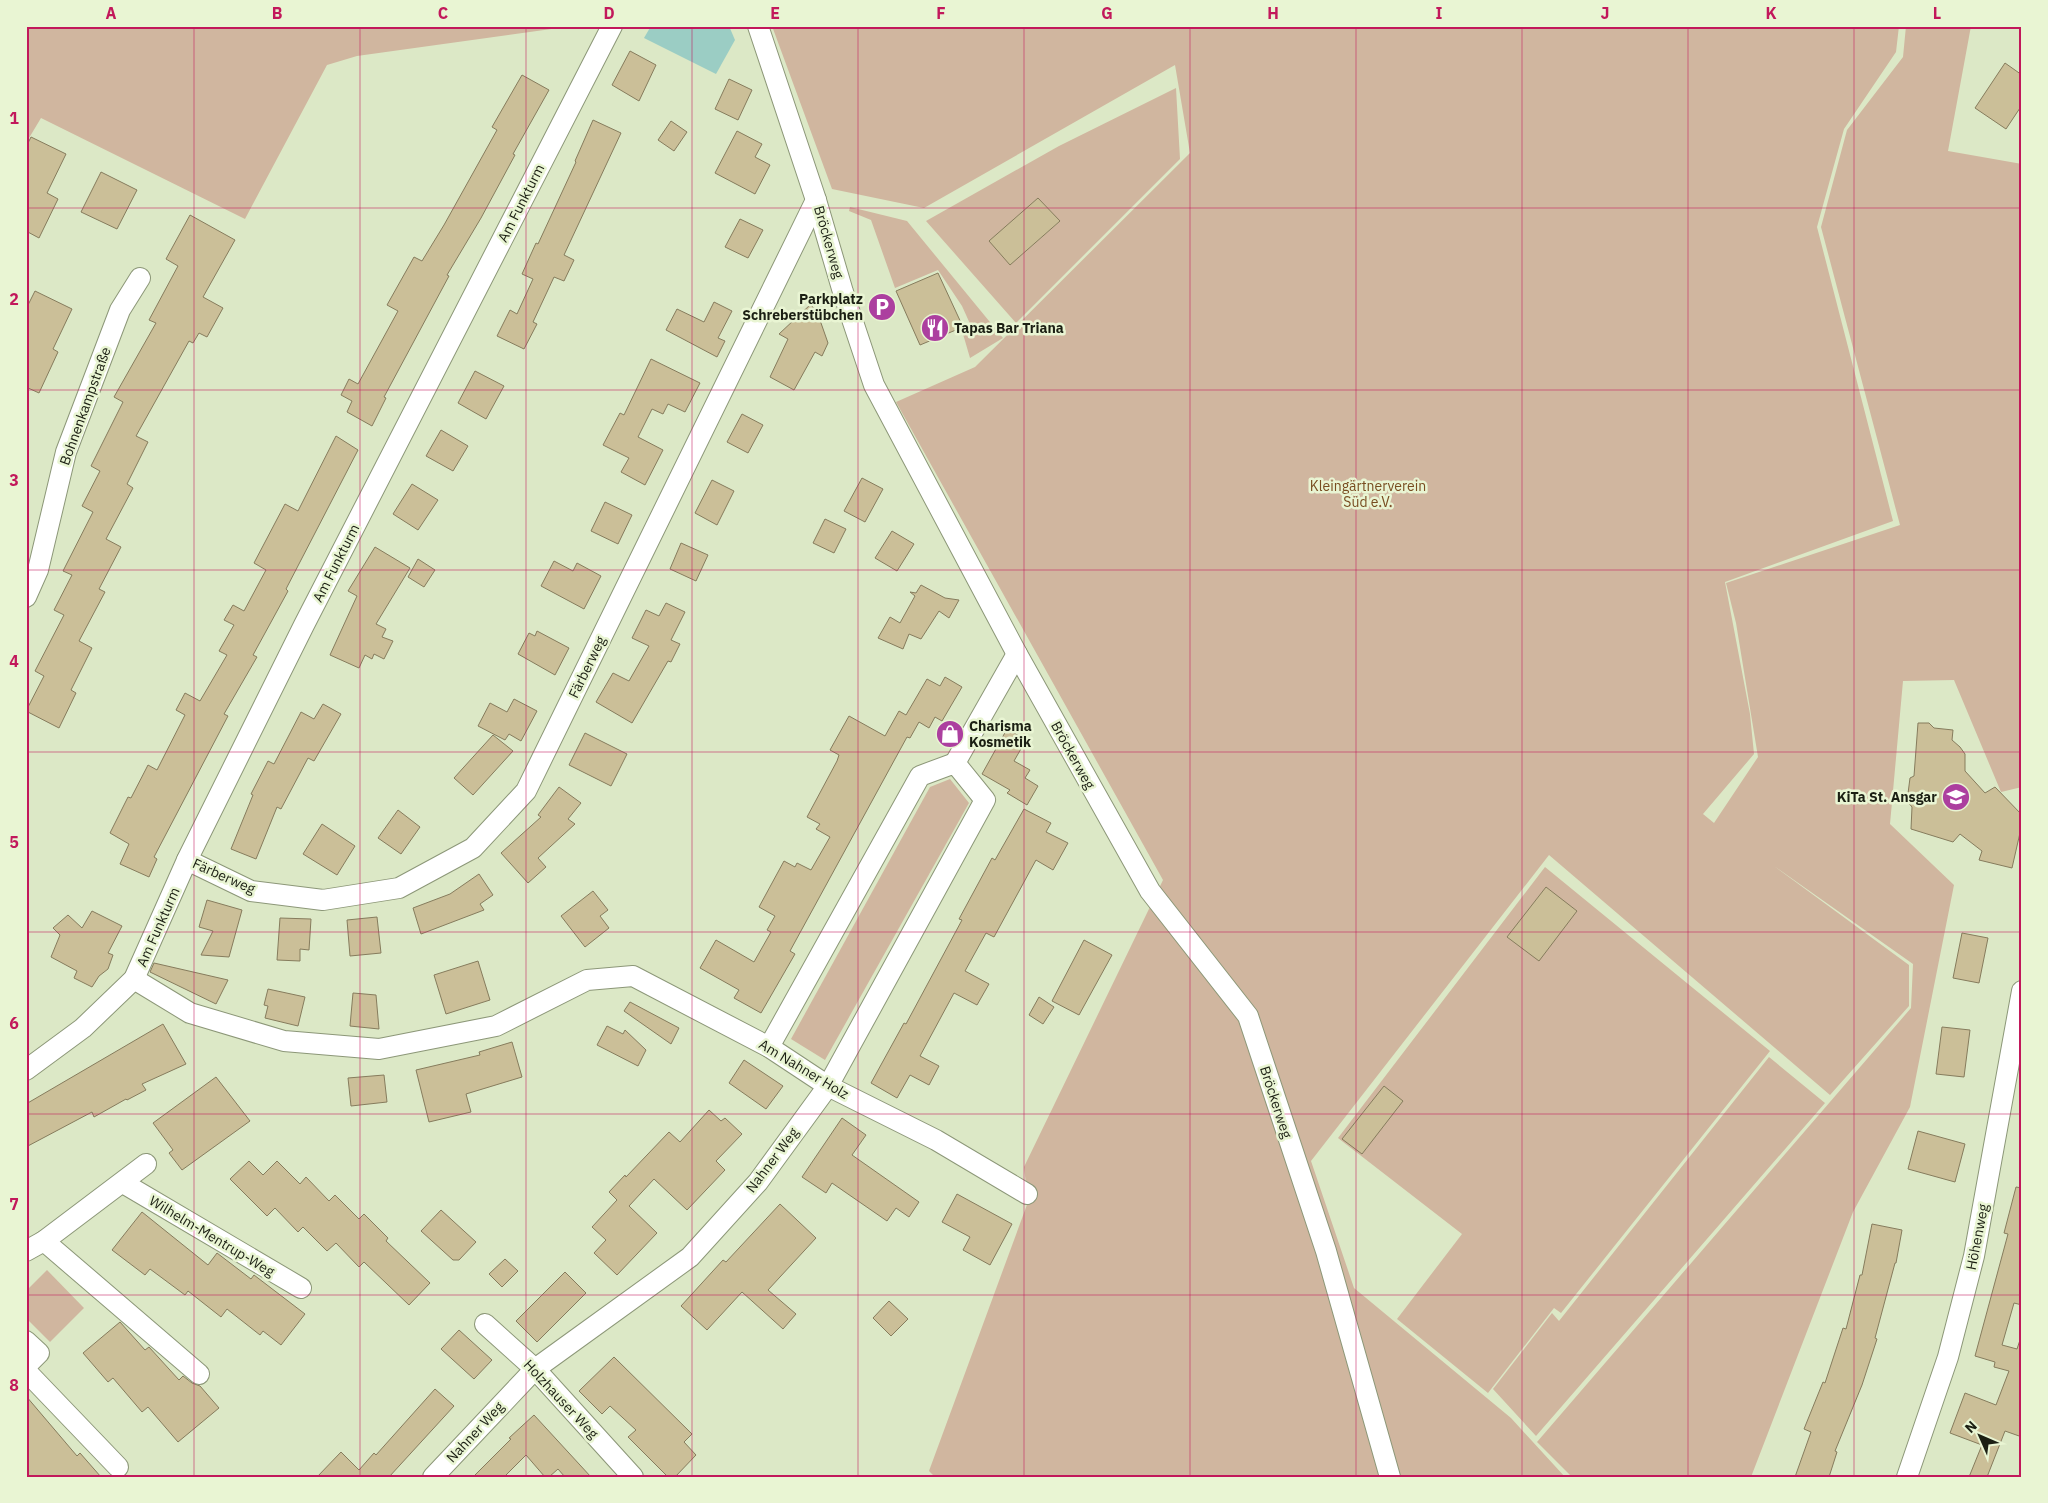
<svg xmlns="http://www.w3.org/2000/svg" width="2048" height="1503" font-family="'IBM Plex Sans',sans-serif">
	<style>
		.green { fill: #d0b69f; fill-rule: evenodd }
		.water { fill: #9bcdc4 }
		.building { fill: #cbbf98; stroke: #867c5d }
		.lines { fill: none; stroke-linecap: round; stroke-linejoin: round }
		.minor-casing { stroke: #8c9778; stroke-width: 22 }
		.minor { stroke: #fff; stroke-width: 20 }
		.grid { fill: none; stroke: #c2185b; stroke-width: 1; stroke-opacity: 0.55 }
		.labels { text-anchor: middle; stroke-width: 5; stroke-linejoin: round; paint-order: stroke }
		.street-label { font-size: 14px; fill: #1b1f13; stroke: #e9f5d3 }
		.poi-label { font-size: 14px; font-weight: bold; fill: #1b1f13; stroke: #e9f5d3; text-anchor: end }
		.park-label { font-size: 14px; fill: #784c20; stroke: #e9f5d3 }
		.neatline { fill: none; stroke: #c2185b; stroke-width: 2 }
		.grid-label { font-size: 16px; text-anchor: middle; font-weight: bold; fill: #c2185b }
	</style>
	<rect width="100%" height="100%" fill="#dce8c6"/>
	<g class="green">
		<path d="M26 26H573L357 56 327 65 245 219 41 118 26 143Z"/>
		<path d="M772 26H1899L1896 52 1844 129 1817 227 1893 521 1725 582 1750 714 1754 754 1703 814 1714 823 1758 757 1736 623 1726 583 1900 525 1821 227 1847 130 1903 57 1906 26H1971L1948 151 2022 164V787L2001 792 1954 680 1903 681 1890 824 1954 885 1910 1107 1853 1212 1751 1477H1572L1537 1442 1911 1008 1913 964 1774 866 1909 965V1006L1830 1095 1549 855 1311 1161 1354 1288 1511 1418 1565 1477H935L929 1471 1028 1202 1024 1167 1163 880 896 402 975 367 1190 153 1175 65 924 208 832 189Z"/>
		<path d="M1176 88 1180 159 1016 323 926 221 1059 146ZM1038 198 1059 222 1011 264 990 241Z"/>
		<path d="M850 207 907 221 1003 338 970 358 963 334 971 326 962 306 938 270 895 288 871 220 849 211Z"/>
		<path d="M950 779 969 803 825 1060 791 1039 930 787Z"/>
		<path d="M1545 867 1770 1051 1561 1313 1554 1308 1488 1393 1397 1319 1462 1234 1338 1138Z"/>
		<path d="M1769 1057 1825 1103 1536 1436 1493 1389 1552 1313 1559 1321Z"/>
		<path d="M47 1270 84 1308 50 1342 26 1318V1291Z"/>
	</g>
	<path class="water" d="M651 26H729L735 40 716 74 644 38Z"/>
	<g class="building">
		<path d="M630 51 656 65 639 101 612 85Z"/>
		<path d="M2005 63 2022 75V105L2006 129 1975 108Z"/>
		<path d="M522 75 549 90 513 154 515 155 481 218 447 275 449 276 384 397 386 398 372 426 347 412 352 401 341 395 349 379 358 384 398 311 387 305 414 257 422 261 444 225 497 130 492 127Z"/>
		<path d="M729 79 752 90 738 120 715 109Z"/>
		<path d="M593 120 621 133 564 255 574 260 564 281 554 277 533 322 537 324 524 349 497 336 510 310 517 314 533 279 522 274 536 243 538 244 576 162 575 161Z"/>
		<path d="M671 121 687 132 674 151 658 140Z"/>
		<path d="M737 131 762 144 755 157 770 165 755 194 715 173Z"/>
		<path d="M31 137 66 154 47 193 58 199 39 238 26 231V147Z"/>
		<path d="M101 172 137 190 117 229 81 212Z"/>
		<path d="M1038 198 1060 221 1010 265 989 241Z"/>
		<path d="M190 215 235 240 203 297 223 308 207 337 199 333 193 343 189 341 136 436 148 442 127 484 133 488 106 539 121 547 99 589 105 592 79 641 92 648 71 690 76 693 59 728 26 711 44 676 35 671 64 615 54 610 72 575 63 571 93 512 82 506 100 471 91 466 123 402 114 397 156 323 149 320 178 266 166 259Z"/>
		<path d="M740 219 763 230 748 258 725 247Z"/>
		<path d="M938 273 963 327 920 345 896 291Z"/>
		<path d="M35 291 72 309 53 349 58 352 39 393 26 387V309Z"/>
		<path d="M714 302 732 311 718 338 725 341 717 357 666 330 677 309 704 322Z"/>
		<path d="M811 304 821 323 828 343 822 356 815 352 794 390 770 377 788 339 779 334Z"/>
		<path d="M651 359 700 383 685 412 668 404 663 414 652 409 638 437 663 450 645 485 621 472 629 458 603 445 620 413 624 415Z"/>
		<path d="M475 371 504 386 486 419 458 403Z"/>
		<path d="M742 414 763 425 748 453 727 442Z"/>
		<path d="M441 430 468 446 453 471 426 456Z"/>
		<path d="M336 436 358 450 286 589 288 591 253 655 257 657 224 714 228 716 154 857 157 859 149 877 120 864 129 844 110 833 128 797 131 798 148 765 157 770 185 715 176 710 185 693 200 701 227 655 219 651 234 625 224 620 233 605 244 611 266 570 254 563 285 504 298 511Z"/>
		<path d="M862 478 883 489 865 522 844 511Z"/>
		<path d="M712 480 734 491 717 525 695 513Z"/>
		<path d="M412 484 438 500 418 530 393 514Z"/>
		<path d="M605 502 632 515 618 544 591 531Z"/>
		<path d="M825 519 846 529 834 553 813 543Z"/>
		<path d="M892 531 914 544 897 571 875 558Z"/>
		<path d="M681 543 708 555 696 581 670 569Z"/>
		<path d="M375 547 410 568 376 624 386 629 382 637 393 641 384 659 374 654 372 659 365 655 359 668 330 655 357 596 348 591Z"/>
		<path d="M418 559 435 570 424 587 408 577Z"/>
		<path d="M554 561 573 571 577 563 601 576 584 609 541 586Z"/>
		<path d="M921 585 945 598 959 600 949 618 939 611 921 639 909 634 903 649 878 638 890 617 900 623 915 596 910 592 916 593Z"/>
		<path d="M666 603 685 612 671 640 680 644 671 662 668 661 632 723 596 702 613 673 629 681 649 646 632 638 646 610 659 616Z"/>
		<path d="M537 631 569 648 555 675 518 654 529 633 535 636Z"/>
		<path d="M945 677 962 687 942 721 935 717 929 728 919 722 910 738 907 737 790 951 795 954 761 1013 734 998 739 990 700 968 716 940 754 962 771 932 767 930 775 916 759 907 784 861 795 867 797 863 811 870 830 837 816 829 820 824 807 817 837 761 839 755 830 750 849 716 885 736 899 711 906 715 927 679 940 686Z"/>
		<path d="M514 699 537 711 521 741 509 734 505 740 478 726 490 703 507 712Z"/>
		<path d="M323 704 341 714 314 761 308 758 281 809 277 807 256 859 231 849 253 795 251 794 268 761 274 764 301 712 314 719Z"/>
		<path d="M1918 723H1929L1934 728 1953 730 1952 740 1960 747 1965 754V771L1985 793 1995 787 2022 815V824L2012 868 1979 860 1982 851 1960 834 1953 842 1911 829 1912 807 1907 801 1910 778 1914 776Z"/>
		<path d="M1007 729 1026 740 1014 761 1030 770 1025 778 1038 786 1027 805 1007 793 1010 790 982 774Z"/>
		<path d="M585 733 627 754 611 786 569 765Z"/>
		<path d="M493 735 513 751 473 795 454 778Z"/>
		<path d="M559 787 581 803 568 819 575 824 538 858 546 867 528 883 501 853 541 817 538 815Z"/>
		<path d="M1024 809 1051 823 1046 832 1068 843 1053 870 1036 860 994 937 986 933 965 971 989 984 977 1005 954 993 920 1056 939 1066 929 1085 910 1075 897 1098 871 1083 904 1023 906 1024 962 920 959 919 992 858 995 860Z"/>
		<path d="M398 810 420 827 401 854 378 838Z"/>
		<path d="M322 824 355 846 337 875 303 854Z"/>
		<path d="M479 874 493 895 480 904 484 910 421 934 413 908 450 894Z"/>
		<path d="M1546 887 1577 911 1539 961 1507 937Z"/>
		<path d="M593 891 608 910 600 916 609 928 585 947 561 916Z"/>
		<path d="M207 900 242 910 229 957 201 955 213 931 199 927Z"/>
		<path d="M92 911 122 926 108 953 113 955 108 969 99 976 92 987 74 978 77 971 51 957 60 935 53 928 68 915 82 928Z"/>
		<path d="M377 917 381 953 350 956 347 920Z"/>
		<path d="M280 918 311 919 309 950 300 949V961L277 960Z"/>
		<path d="M1962 933 1988 938 1979 983 1953 978Z"/>
		<path d="M1084 940 1112 955 1079 1015 1052 1001Z"/>
		<path d="M478 961 490 1000 446 1014 434 975Z"/>
		<path d="M154 963 228 980 216 1004 150 972Z"/>
		<path d="M268 989 305 997 298 1026 265 1018 268 1006 264 1005Z"/>
		<path d="M353 993 376 995 379 1029 350 1026Z"/>
		<path d="M1039 997 1054 1007 1043 1024 1029 1015Z"/>
		<path d="M630 1002 679 1028 671 1044 624 1011Z"/>
		<path d="M163 1024 186 1064 142 1084 146 1090 127 1100 126 1099 94 1117 92 1112 26 1147V1104Z"/>
		<path d="M607 1026 623 1034 625 1030 646 1050 638 1066 597 1045Z"/>
		<path d="M1942 1027 1970 1030 1964 1077 1936 1074Z"/>
		<path d="M512 1042 522 1077 466 1094 471 1112 429 1122 416 1070 480 1055 479 1052Z"/>
		<path d="M744 1060 783 1086 766 1109 729 1083Z"/>
		<path d="M384 1075 387 1102 351 1106 348 1078Z"/>
		<path d="M216 1077 250 1121 182 1170 169 1153 173 1150 153 1123Z"/>
		<path d="M1384 1086 1403 1101 1362 1154 1342 1139Z"/>
		<path d="M709 1110 721 1121 725 1118 742 1134 716 1161 725 1170 687 1210 654 1179 629 1206 657 1233 617 1275 594 1253 606 1240 592 1227 617 1200 609 1192 625 1175 626 1177 669 1132 680 1142Z"/>
		<path d="M842 1118 866 1135 852 1155 919 1202 909 1217 896 1208 887 1221 832 1183 826 1193 802 1177Z"/>
		<path d="M1918 1131 1965 1144 1955 1182 1908 1169Z"/>
		<path d="M249 1161 263 1175 277 1161 300 1184 306 1177 329 1201 335 1195 359 1219 364 1214 388 1238 386 1241 430 1283 409 1305 364 1262 359 1267 336 1243 327 1251 303 1227 298 1232 275 1208 267 1216 230 1179Z"/>
		<path d="M2016 1187 2022 1188V1305L2014 1303 2002 1345 2017 1349 2020 1340H2022V1437L2005 1431 1987 1477H1969L1982 1445 1950 1433 1965 1393 1996 1405 2009 1371 1994 1367 1995 1362 1975 1356 2008 1234 2004 1233Z"/>
		<path d="M957 1194 1012 1224 990 1265 963 1250 970 1237 942 1222Z"/>
		<path d="M780 1204 816 1238 768 1290 796 1314 783 1329 742 1292 707 1330 681 1306 723 1260 726 1262Z"/>
		<path d="M441 1210 476 1242 459 1260H453L421 1231Z"/>
		<path d="M142 1212 208 1265 217 1253 251 1279 254 1275 305 1314 281 1345 263 1331 260 1335 227 1309 221 1317 188 1291 185 1295 150 1269 145 1275 112 1250Z"/>
		<path d="M1872 1224 1902 1230 1896 1263H1895L1875 1338 1877 1339 1862 1385 1835 1451 1837 1452 1829 1477H1795L1811 1432 1804 1429 1823 1382 1825 1383 1843 1328 1846 1329 1860 1275H1862Z"/>
		<path d="M505 1259 518 1271 502 1287 489 1274Z"/>
		<path d="M565 1272 586 1293 537 1342 516 1321Z"/>
		<path d="M889 1301 908 1319 891 1336 873 1318Z"/>
		<path d="M120 1322 145 1350 149 1347 179 1380 183 1376 192 1383 200 1386 219 1408 178 1442 148 1407 142 1412 113 1378 108 1382 83 1353Z"/>
		<path d="M459 1330 492 1360 474 1379 441 1349Z"/>
		<path d="M614 1357 692 1434 684 1442 696 1455 675 1477H668L628 1437 636 1430 610 1406 602 1414 579 1391Z"/>
		<path d="M435 1389 454 1406 389 1477H317L341 1452 359 1470 374 1453 376 1455Z"/>
		<path d="M26 1396 77 1456 80 1453 101 1477H26Z"/>
		<path d="M534 1415 591 1477H565L558 1469 549 1477H545L526 1455 504 1477H473L511 1439 509 1438Z"/>
	</g>
	<g class="lines">
		<defs>
			<g id="minor">
				<path d="M758 26 816 200 843 292 874 385 1017 654 1150 891 1248 1016 1326 1251 1390 1477"/>
				<path d="M26 597 38 570 66 452 120 310 140 278"/>
				<path d="M955 763 1017 654"/>
				<path d="M187 860 251 891 323 900 399 888 473 848 526 791 816 200"/>
				<path d="M134 979 190 1013 284 1041 379 1049 496 1026 587 980 633 976 769 1047 828 1086 936 1140 1027 1194"/>
				<path d="M26 1070 83 1028 134 979 187 860 304 625 612 26"/>
				<path d="M123 1183 301 1288"/>
				<path d="M44 1241 199 1374"/>
				<path d="M26 1251 44 1241 146 1164"/>
				<path d="M485 1324 535 1369 633 1477"/>
				<path d="M26 1341 39 1353 26 1366"/>
				<path d="M26 1371 118 1467"/>
				<path d="M433 1477 535 1369 690 1257 758 1182 828 1086 985 800 955 763 920 776 769 1047"/>
				<path d="M1907 1477 1948 1357 1974 1256 2022 991"/>
			</g>
		</defs>
		<use href="#minor" class="minor-casing"/>
		<use href="#minor" class="minor"/>
	</g>
	<path class="grid" d="M194 26V1477M360 26V1477M526 26V1477M692 26V1477M858 26V1477M1024 26V1477M1190 26V1477M1356 26V1477M1522 26V1477M1688 26V1477M1854 26V1477M26 208H2022M26 390H2022M26 570H2022M26 752H2022M26 932H2022M26 1114H2022M26 1295H2022"/>
	<defs>
		<symbol id="parking-disc" viewBox="-11 -11 22 22"><circle r="9.5" fill="#ac3f9f" stroke="#e9f5d3"/><path d="M-3.5-5.5H1a3.5 3.5 0 0 1 0 7H-1V5.5H-3.5ZM-1-3.4V-.6H.8a1.4 1.4 0 0 0 0-2.8Z" fill="#fff"/></symbol>
		<symbol id="restaurant-disc" viewBox="-11 -11 22 22"><circle r="9.5" fill="#ac3f9f" stroke="#e9f5d3"/><path d="M-5-6h1v4h1v-4h1v4h1v-4h1v5L-1.5 .5V6h-2V.5L-5-1ZM5-6V6H3V1.5H1.5Q1.5-4 5-6Z" fill="#fff"/></symbol>
		<symbol id="shop-disc" viewBox="-11 -11 22 22"><circle r="9.5" fill="#ac3f9f" stroke="#e9f5d3"/><path d="M-5-2.5h2.3a2.7 3.5 0 0 1 5.4 0H5L5.5 6h-11ZM-1.5-2.5h3a1.5 2.3 0 0 0-3 0Z" fill="#fff"/></symbol>
		<symbol id="school-disc" viewBox="-11 -11 22 22"><circle r="9.5" fill="#ac3f9f" stroke="#e9f5d3"/><path d="M0-5L7-2L0 1L-7-2ZM-4 1L0 2.5L4 1V4Q0 6-4 4Z" fill="#fff"/></symbol>
	</defs>
	<g fill-rule="evenodd">
		<use href="#parking-disc" x="866" y="291" width="32" height="32"/>
		<use href="#restaurant-disc" x="919" y="312" width="32" height="32"/>
		<use href="#shop-disc" x="934" y="718" width="32" height="32"/>
		<use href="#school-disc" x="1940" y="781" width="32" height="32"/>
	</g>
	<g class="labels">
		<g class="street-label">
			<text transform="translate(521 203) rotate(-63)" y="5">Am Funkturm</text>
			<text transform="translate(829 242) rotate(74)" y="5">Bröckerweg</text>
			<text transform="translate(85 406) rotate(-70)" y="5">Bohnenkampstraße</text>
			<text transform="translate(336 563) rotate(-63)" y="5">Am Funkturm</text>
			<text transform="translate(587 667) rotate(-64)" y="5">Färberweg</text>
			<text transform="translate(1073 755) rotate(61)" y="5">Bröckerweg</text>
			<text transform="translate(224 876) rotate(24)" y="5">Färberweg</text>
			<text transform="translate(158 927) rotate(-66)" y="5">Am Funkturm</text>
			<text transform="translate(804 1069) rotate(31)" y="5">Am Nahner Holz</text>
			<text transform="translate(1276 1102) rotate(72)" y="5">Bröckerweg</text>
			<text transform="translate(772 1160) rotate(-53)" y="5">Nahner Weg</text>
			<text transform="translate(212 1236) rotate(31)" y="5">Wilhelm-Mentrup-Weg</text>
			<text transform="translate(1977 1237) rotate(-79)" y="5">Höhenweg</text>
			<text transform="translate(561 1399) rotate(47)" y="5">Holzhauser Weg</text>
			<text transform="translate(475 1432) rotate(-47)" y="5">Nahner Weg</text>
		</g>
		<g class="poi-label">
			<text x="863" y="304">Parkplatz<tspan x="863" dy="16">Schreberstübchen</tspan></text>
			<text x="954" y="333" text-anchor="start">Tapas Bar Triana</text>
			<text x="969" y="731" text-anchor="start">Charisma<tspan x="969" dy="16">Kosmetik</tspan></text>
			<text x="1937" y="802">KiTa St. Ansgar</text>
		</g>
		<g class="park-label">
			<text x="1368" y="491">Kleingärtnerverein<tspan x="1368" dy="16">Süd e.V.</tspan></text>
		</g>
	</g>
	<rect width="2048" height="1503" fill="none" stroke="#e9f5d3" stroke-width="55"/>
	<g transform="translate(1980 1436) rotate(315)" stroke="#e9f5d3" stroke-width="4" paint-order="stroke">
	<path d="M0-4L9 19L0 12L-9 19Z" fill="#1b1f13"/>
	<text y="-8" font-size="14" font-weight="bold" text-anchor="middle" fill="#1b1f13">N</text>
	</g>
	<rect x="28" y="28" width="1992" height="1448" class="neatline"/>
	<g class="grid-label">
		<text x="111" y="19">A</text>
		<text x="277" y="19">B</text>
		<text x="443" y="19">C</text>
		<text x="609" y="19">D</text>
		<text x="775" y="19">E</text>
		<text x="941" y="19">F</text>
		<text x="1107" y="19">G</text>
		<text x="1273" y="19">H</text>
		<text x="1439" y="19">I</text>
		<text x="1605" y="19">J</text>
		<text x="1771" y="19">K</text>
		<text x="1937" y="19">L</text>
		<text x="14" y="124">1</text>
		<text x="14" y="305">2</text>
		<text x="14" y="486">3</text>
		<text x="14" y="667">4</text>
		<text x="14" y="848">5</text>
		<text x="14" y="1029">6</text>
		<text x="14" y="1210">7</text>
		<text x="14" y="1391">8</text>
	</g>
</svg>
